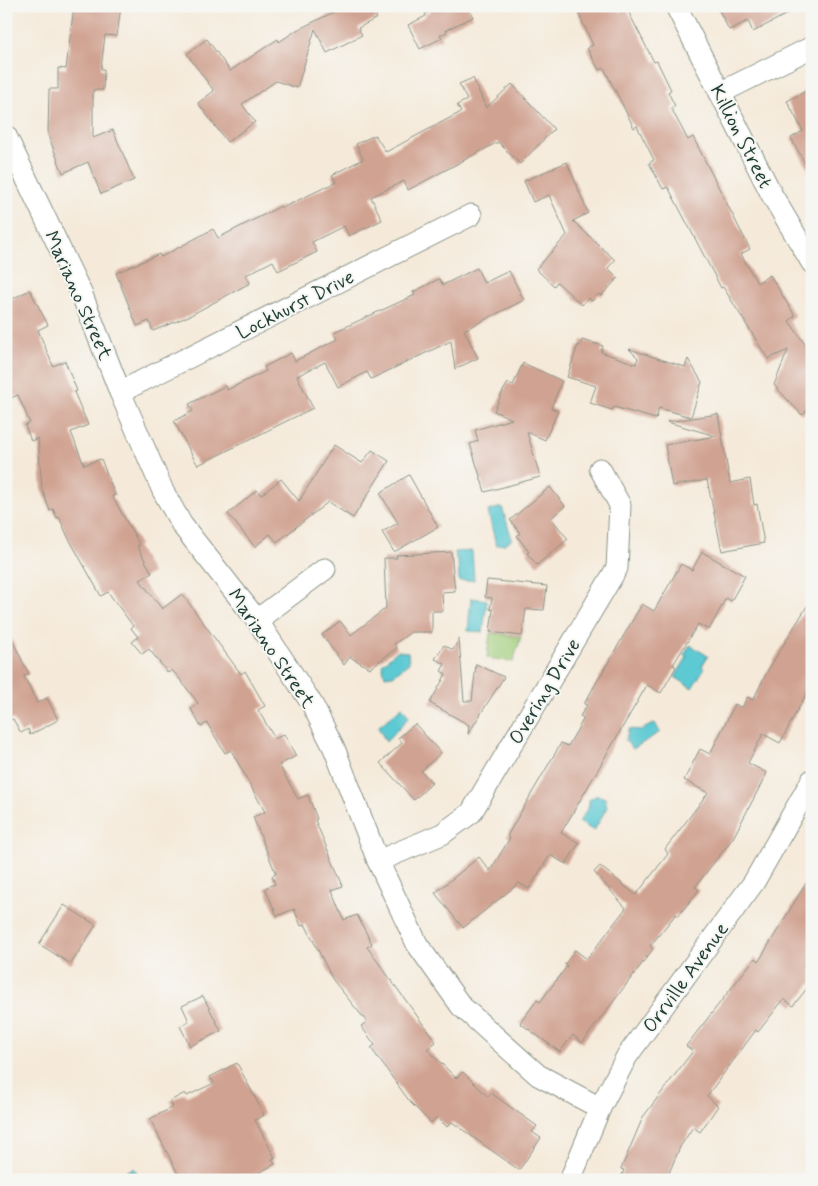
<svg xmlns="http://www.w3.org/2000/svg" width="818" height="1186" font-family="Mynerve,sans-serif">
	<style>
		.green { fill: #a1cd7a; stroke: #608557 }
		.water { fill: #5cc9d3; stroke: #3e8384 }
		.building { fill: #d0a291 }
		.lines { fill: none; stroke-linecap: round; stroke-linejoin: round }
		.minor-casing { stroke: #8a9487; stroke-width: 23 }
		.minor { stroke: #fff; stroke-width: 21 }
		.labels { text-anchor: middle; stroke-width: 4; stroke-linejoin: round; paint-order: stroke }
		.street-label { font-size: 20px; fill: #1f3d34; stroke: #f6f6f2 }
	</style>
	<rect width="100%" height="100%" fill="#f6f6f2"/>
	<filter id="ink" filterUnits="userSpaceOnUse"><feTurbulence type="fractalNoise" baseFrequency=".02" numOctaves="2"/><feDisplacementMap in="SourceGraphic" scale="10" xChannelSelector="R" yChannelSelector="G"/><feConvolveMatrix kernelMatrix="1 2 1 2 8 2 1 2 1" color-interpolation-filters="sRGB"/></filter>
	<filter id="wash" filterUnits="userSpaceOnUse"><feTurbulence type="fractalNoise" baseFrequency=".0096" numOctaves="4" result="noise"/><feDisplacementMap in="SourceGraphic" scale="20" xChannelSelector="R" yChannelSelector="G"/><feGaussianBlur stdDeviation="1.12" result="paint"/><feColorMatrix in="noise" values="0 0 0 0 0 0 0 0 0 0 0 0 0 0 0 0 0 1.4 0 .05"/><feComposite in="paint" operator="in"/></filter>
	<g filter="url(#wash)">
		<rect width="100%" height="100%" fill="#f5eada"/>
		<path class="green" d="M490 633 521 637 513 662 487 658Z"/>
		<g class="water">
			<path d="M502 507 512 539 505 544 496 545 488 511Z"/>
			<path d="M472 551 474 580 459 581 458 560 456 559 455 552Z"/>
			<path d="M471 598 487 600 483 632 468 631Z"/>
			<path d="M690 645 708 656 702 666 704 669 692 688 675 677 687 657 684 655Z"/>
			<path d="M397 651 408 652 409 663 393 675 385 676 382 664Z"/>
			<path d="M402 707 409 717 386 742 378 727Z"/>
			<path d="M655 723 660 732 633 749 625 740 629 729 641 730Z"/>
			<path d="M597 795 605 798 607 807 594 831 579 822 589 806V800Z"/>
			<path d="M134 1168 140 1180H114L113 1178Z"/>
		</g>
		<g id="blocks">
			<g class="building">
				<path d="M74 6H121L117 36 105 35 101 69H104L103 90H93V138L113 130 134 180 101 194 88 162 63 173 48 135 49 89H58V68L66 69Z"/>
				<path d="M346 6H371L377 18 358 28 362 35 327 53 315 29 297 88 276 81 242 104 255 122 227 142 198 103 214 91 187 54 207 39 230 71 278 39 279 42 297 30Z"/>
				<path d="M429 6H468L473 17 446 30 447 32 440 35 442 38 420 49 408 25 426 16 425 14 431 11Z"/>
				<path d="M575 6H618L620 12 627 9 654 62 657 61 671 90 668 92 675 106 671 108 688 140 693 137 750 249 741 254 757 283 770 275 795 316 789 321 812 354V406L802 415 774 385 788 350 768 359 723 287 721 288 668 187 663 189 649 163 654 160 637 126 634 128 604 68 599 70 587 48 593 45Z"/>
				<path d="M717 6H802L753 32 748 21 729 30Z"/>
				<path d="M473 78 486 108 512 84 554 129 520 164 498 142 408 190 404 181 371 197 382 220 349 236 344 226 312 242 317 252 278 271 273 261 246 275 250 283 189 316 153 331 149 321 137 326 116 273 159 254 161 257 213 229 218 238 281 206 282 208 336 182 332 175 363 159 356 144 375 135 386 152 461 112 457 105 467 100 459 84Z"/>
				<path d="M812 88V176L791 138 803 131 787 101Z"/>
				<path d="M567 162 588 213 573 221 615 260 608 268 618 278 601 296 599 294 592 301 588 298 582 305 557 282 554 286 536 269 567 235 549 195 533 202 524 181Z"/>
				<path d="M477 268 484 283 509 271 524 300 464 330 478 358 455 369 451 341 371 379 367 372 338 387 325 362 297 376 313 408 198 465 194 459 174 421 193 411 189 404 225 386 227 390 266 371 264 367 291 353 295 361 338 339 334 332 415 295 413 292 439 279 443 285Z"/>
				<path d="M30 290 48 325 38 330 53 366 65 361 77 391 74 392 88 425 71 432 84 465 101 459 115 495 112 496 140 545 137 546 152 573 140 580 162 609 182 594 241 674 245 671 265 706 258 710 275 739 284 734 296 756 279 765 298 799 308 795 317 819 315 820 343 886 332 890 344 920 357 915 372 944 367 947 436 1042 427 1049 456 1078 463 1072 488 1097 491 1093 537 1126 532 1132 541 1138 519 1170 452 1122 447 1127 437 1117 431 1123 410 1102 371 1048 375 1045 361 1026 367 1022 333 980 305 924 301 926 294 909 277 916 265 888 275 884 272 876 276 874 253 817 265 812 231 750 225 753 207 723 201 727 191 709 198 703 178 677 172 670 168 673 149 649 142 654 132 642 138 637 131 628 133 626 108 592 101 596 68 537 59 517 57 518 53 509 50 511 42 489 38 438 31 441 25 425 30 423 18 395 6 400V382L12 380 6 366V302Z"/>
				<path d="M582 340 603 346 601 352 636 364 638 358 629 349 685 367 688 359 702 382 691 417 659 408 656 419 614 407 612 410 590 403 596 386 567 377 578 345 580 346Z"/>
				<path d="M523 363 562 381 551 408 558 411 545 440 527 432 540 477 485 492 470 444 478 441 475 430 512 419 494 411 503 391 508 383 513 385Z"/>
				<path d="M718 414 730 483 750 479 754 505 757 504 764 543 722 551 707 480 672 486 665 445 716 436 667 422Z"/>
				<path d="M334 445 362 463 372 450 389 461 353 518 328 502 277 542 270 534 255 547 228 514 257 490 261 495 281 479 299 501Z"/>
				<path d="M409 475 438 527 394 552 382 532 398 523 380 493Z"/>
				<path d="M550 487 565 506 551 518 568 539 537 565 527 553 529 552 517 536 520 533 510 520Z"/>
				<path d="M451 552 455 591 442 592 443 611H432V632H411L394 644 397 648 370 668 350 657 344 665 322 635 340 621 351 635 386 608 384 558H397L396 555Z"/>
				<path d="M702 552 745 576 731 601 726 598 709 630 698 624 673 665 676 667 661 693 647 685 561 833 579 843 566 864 550 855 529 889 519 883 463 928 435 893 479 857 490 871 510 838 507 836 561 743 568 746 584 718 580 716 587 705 584 704 642 604 654 611 681 564 692 570Z"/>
				<path d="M487 580 547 586 544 610 526 609 522 636 490 632 493 610 490 609 492 598 485 597Z"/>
				<path d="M812 598V683L780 743 763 734 748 763 767 773 733 838 695 887 699 890 678 916 676 914 650 946 653 949 582 1043 573 1035 560 1052 520 1023 537 1000 540 1002 567 966 565 964 575 950 587 959 626 908 594 872 600 866 636 895 668 854 665 849 708 793 684 780 700 749 710 754 735 704 742 708 747 697 753 700 768 670Z"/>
				<path d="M6 628 29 674 24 676 37 703 47 698 58 720 30 735 28 729 21 733 13 719 6 722Z"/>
				<path d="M459 639 464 701H472L476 664 504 677 468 734 469 725 430 703 446 674 441 671 445 664 435 659 444 645 453 650Z"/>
				<path d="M415 724 441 753 421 771 432 783 414 800 380 763 402 743 398 738Z"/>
				<path d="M812 873V982L793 1006 784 999 758 1032 756 1030 707 1096 718 1106 700 1132 693 1127 680 1147 666 1180H620L624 1170 621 1169 643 1117 693 1051 686 1046 755 958 759 961Z"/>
				<path d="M64 905 96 925 71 964 39 944Z"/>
				<path d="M203 996 221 1031 190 1046 180 1026 189 1021 182 1006Z"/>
				<path d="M237 1063 264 1115 255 1120 275 1158 272 1159 275 1164 245 1180H181L150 1119 173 1107 170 1101 185 1093 187 1096 214 1083 210 1077Z"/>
			</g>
		</g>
	</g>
	<g filter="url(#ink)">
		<use href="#blocks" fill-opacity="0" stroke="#8a9487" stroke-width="1"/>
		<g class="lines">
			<defs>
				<g id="minor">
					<path d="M676 6 772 195 812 263"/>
					<path d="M720 93 812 47"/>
					<path d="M6 136 82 295 120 392 163 491 182 525 257 620 312 704 334 748 378 861 417 944 461 1006 538 1075 600 1108"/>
					<path d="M120 392 471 215"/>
					<path d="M257 620 325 569"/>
					<path d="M378 861 442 834 471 813 617 568 620 505 600 469"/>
					<path d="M570 1180 600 1108 627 1056 754 882 812 780"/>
				</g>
			</defs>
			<use href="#minor" class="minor-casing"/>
			<use href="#minor" class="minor"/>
		</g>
	</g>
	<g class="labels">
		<g class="street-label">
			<text transform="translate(742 136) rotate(63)" y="7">Killion Street</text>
			<text transform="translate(79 295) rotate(66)" y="7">Mariano Street</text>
			<text transform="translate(295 304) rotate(-27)" y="7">Lockhurst Drive</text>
			<text transform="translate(272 648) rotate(56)" y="7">Mariano Street</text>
			<text transform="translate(544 691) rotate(-59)" y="7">Overing Drive</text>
			<text transform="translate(685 977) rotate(-54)" y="7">Orrville Avenue</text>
		</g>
	</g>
	<rect width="818" height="1186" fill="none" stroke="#f6f6f2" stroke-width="25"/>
</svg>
